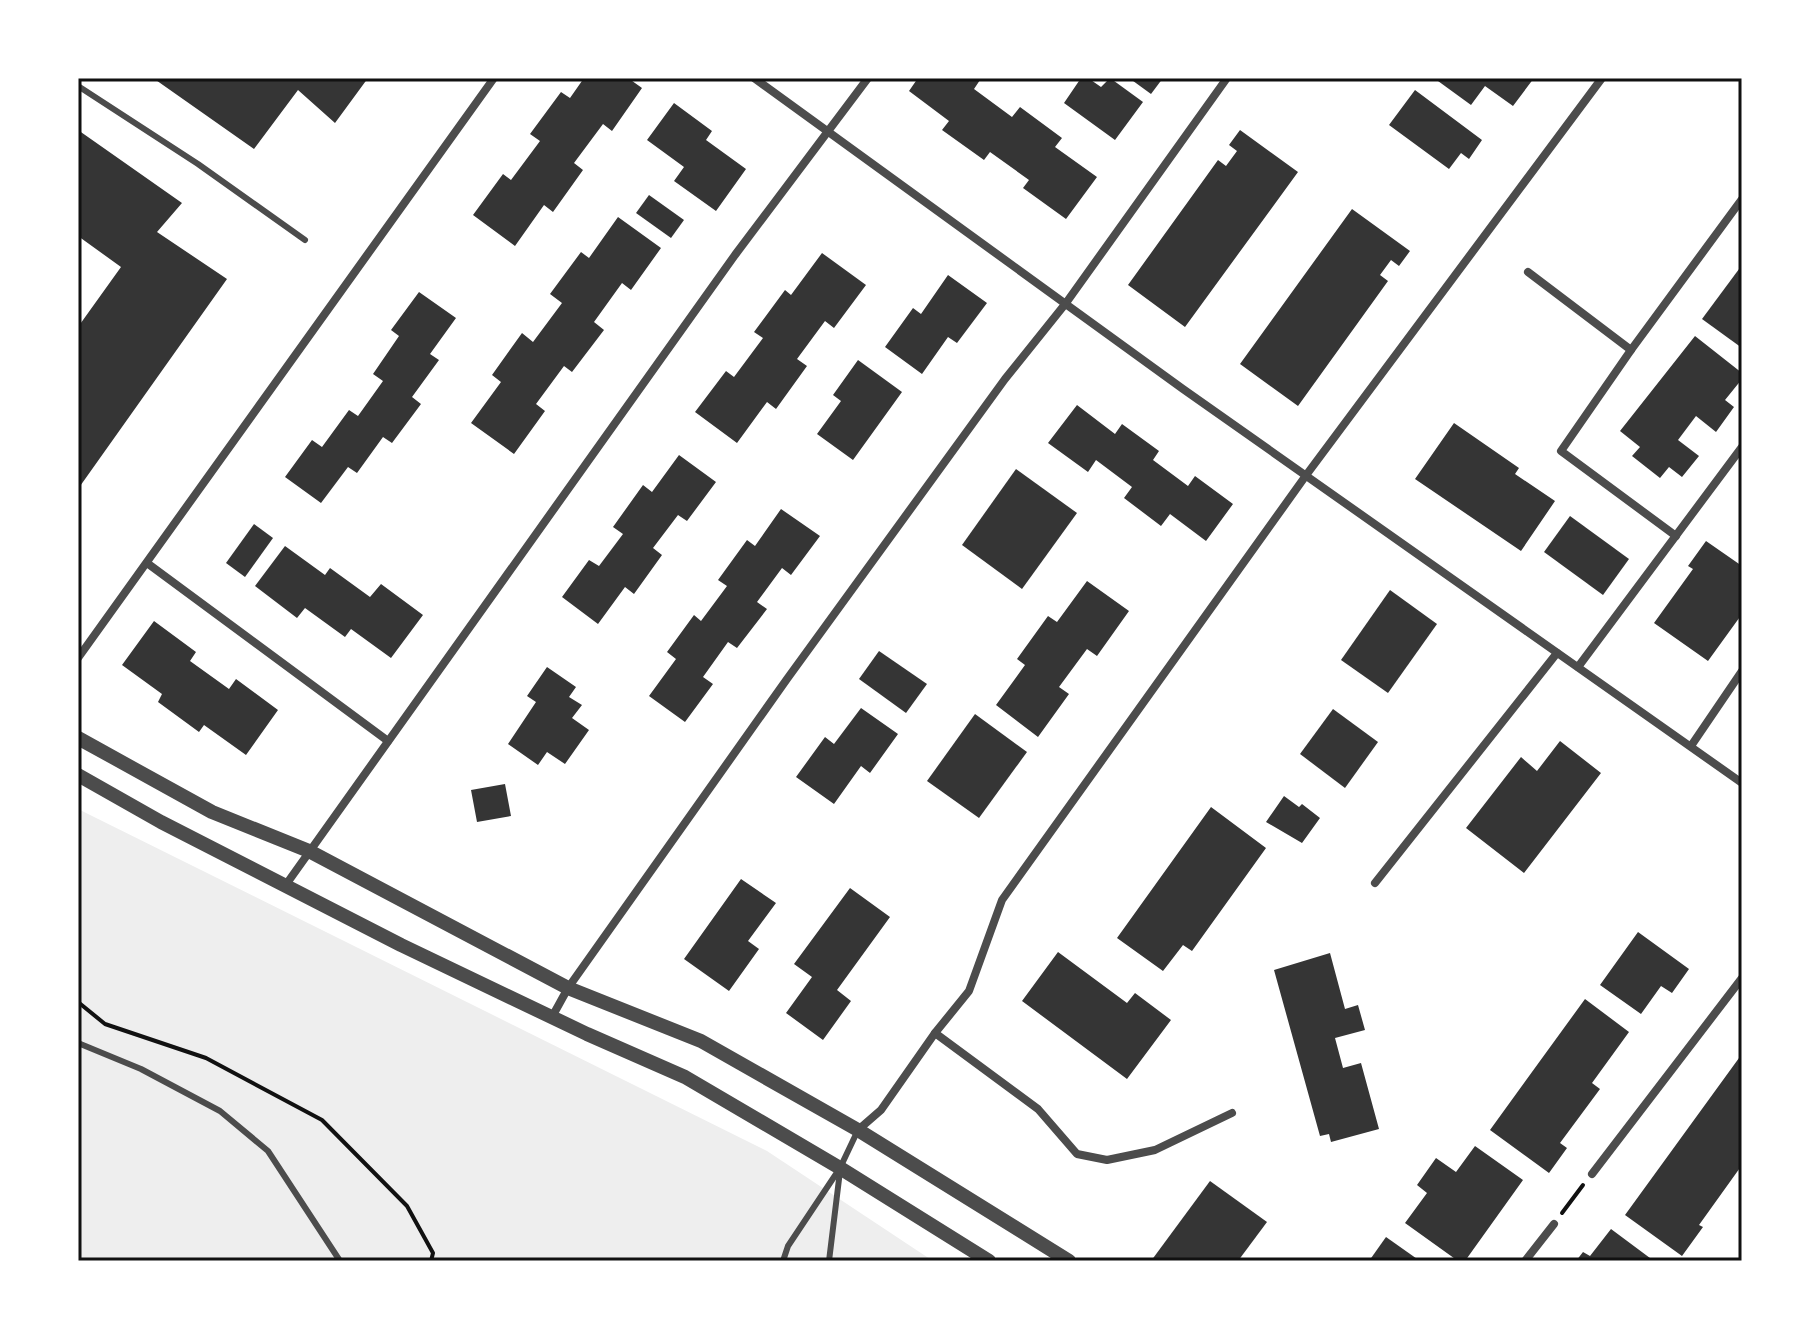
<svg xmlns="http://www.w3.org/2000/svg" width="1820" height="1339" font-family="'Space Grotesk',sans-serif">
	<style>
		.green { fill: #eee }
		.building { fill: #353535 }
		.lines { fill: none; stroke-linecap: round; stroke-linejoin: round }
		.path { stroke: #111; stroke-width: 4 }
		.service { stroke: #4c4c4c; stroke-width: 6 }
		.minor { stroke: #4c4c4c; stroke-width: 8 }
		.tertiary { stroke: #4c4c4c; stroke-width: 14 }
		.neatline { fill: none; stroke: #111; stroke-width: 3 }
	</style>
	<rect width="100%" height="100%" fill="#fff"/>
	<path class="green" d="M78 809 767 1151 933 1261H78Z"/>
	<g class="building">
		<path d="M153 78H368L335 123 298 90 254 149Z"/>
		<path d="M584 78H628L642 88 612 131 603 124 574 163 583 170 553 212 544 205 515 246 473 215 503 174 511 180 540 141 530 134 561 92 570 98Z"/>
		<path d="M918 78H978L980 80 974 89 1012 117 1020 107 1062 138 1055 147 1097 177 1066 219 1023 188 1029 180 990 152 984 160 942 130 949 121 909 91Z"/>
		<path d="M1081 78H1088L1101 87 1110 78 1143 102 1115 140 1064 103Z"/>
		<path d="M1129 78H1163L1151 94Z"/>
		<path d="M1440 78H1534L1513 106 1485 86 1471 105 1438 81Z"/>
		<path d="M1415 90 1482 140 1469 159 1461 153 1449 169 1389 125Z"/>
		<path d="M674 103 712 131 706 140 746 169 716 211 674 181 684 167 647 140Z"/>
		<path d="M78 130 182 203 157 232 227 279 78 489V327L121 267 78 236Z"/>
		<path d="M1240 130 1298 172 1185 327 1128 285 1218 160 1226 166 1237 151 1229 145Z"/>
		<path d="M649 195 684 220 671 238 636 213Z"/>
		<path d="M1352 209 1410 251 1399 266 1391 260 1380 275 1388 281 1298 406 1240 364Z"/>
		<path d="M618 217 661 248 631 290 622 283 594 322 604 330 572 372 564 366 536 404 545 411 514 454 471 423 501 382 492 375 522 333 533 342 562 303 550 294 581 252 589 258Z"/>
		<path d="M822 253 866 285 834 328 825 321 797 359 807 366 776 409 767 402 737 443 695 412 726 371 734 377 763 338 754 332 785 290 791 295Z"/>
		<path d="M1742 265V348L1702 319Z"/>
		<path d="M948 275 987 303 957 343 948 337 922 374 885 347 913 308 921 314Z"/>
		<path d="M419 292 456 318 430 354 439 360 412 397 421 404 392 443 383 437 357 473 348 467 321 503 285 477 312 440 322 447 349 410 358 416 383 381 373 374 399 336 391 330Z"/>
		<path d="M1695 336 1742 373V379L1725 400 1734 407 1716 432 1696 416 1678 440 1699 456 1682 477 1669 467 1660 478 1632 456 1640 447 1620 431Z"/>
		<path d="M858 360 902 392 853 460 817 434 841 401 833 395Z"/>
		<path d="M1077 405 1115 434 1122 424 1159 451 1153 460 1188 486 1195 476 1233 504 1206 541 1170 514 1161 526 1124 498 1132 487 1096 460 1088 472 1048 443Z"/>
		<path d="M1454 423 1519 468 1515 474 1555 501 1521 551 1415 479Z"/>
		<path d="M679 455 716 482 687 521 678 515 653 548 662 555 634 594 625 587 598 624 562 597 589 560 599 566 623 534 613 527 643 485 652 492Z"/>
		<path d="M1016 469 1077 513 1022 589 962 545Z"/>
		<path d="M781 509 820 536 791 575 782 568 757 602 767 609 737 648 728 642 703 677 713 684 685 722 649 696 676 659 667 652 694 615 701 621 727 586 718 580 747 540 755 546Z"/>
		<path d="M1570 516 1629 559 1603 595 1544 552Z"/>
		<path d="M254 524 273 538 245 577 226 563Z"/>
		<path d="M1706 541 1742 566V614L1708 661 1654 623 1693 569 1688 566Z"/>
		<path d="M285 546 325 575 330 568 370 597 381 584 423 615 391 658 351 629 345 637 305 608 297 618 255 586Z"/>
		<path d="M1087 581 1129 611 1097 656 1087 649 1059 687 1069 694 1038 737 996 705 1025 665 1017 659 1048 616 1057 622Z"/>
		<path d="M1390 590 1437 624 1388 693 1341 660Z"/>
		<path d="M154 621 196 652 190 661 229 689 236 679 278 710 246 755 204 725 199 732 158 702 162 694 122 665Z"/>
		<path d="M879 651 927 684 906 713 859 679Z"/>
		<path d="M547 667 576 687 569 697 582 705 572 718 589 730 565 764 547 752 538 765 508 744 536 702 527 696Z"/>
		<path d="M861 708 898 734 870 773 861 766 834 804 796 777 825 737 834 744Z"/>
		<path d="M1333 709 1378 742 1345 788 1300 754Z"/>
		<path d="M975 714 1027 752 979 818 927 781Z"/>
		<path d="M1560 741 1601 773 1524 873 1466 828 1521 757 1537 771Z"/>
		<path d="M505 784 511 816 477 822 471 790Z"/>
		<path d="M1284 796 1299 807 1302 804 1320 818 1302 843 1266 822Z"/>
		<path d="M1211 807 1266 848 1192 951 1183 945 1163 971 1117 938Z"/>
		<path d="M741 879 776 903 748 941 759 949 729 991 684 959Z"/>
		<path d="M850 888 890 917 837 990 851 1001 823 1040 786 1013 812 977 794 964Z"/>
		<path d="M1638 932 1689 969 1672 993 1661 986 1641 1014 1600 985Z"/>
		<path d="M1058 952 1127 1003 1135 993 1171 1020 1127 1079 1022 1001Z"/>
		<path d="M1330 953 1345 1009 1358 1005 1365 1030 1335 1038 1343 1068 1361 1063 1379 1129 1331 1142 1329 1134 1320 1136 1274 970Z"/>
		<path d="M1585 999 1629 1032 1592 1083 1600 1089 1560 1143 1567 1148 1549 1173 1490 1130Z"/>
		<path d="M1739 1058 1742 1060V1165L1699 1225 1703 1227 1682 1256 1625 1215Z"/>
		<path d="M1475 1146 1523 1180 1465 1261H1458L1405 1223 1427 1193 1417 1185 1436 1158 1456 1172Z"/>
		<path d="M1210 1181 1267 1222 1238 1261H1151Z"/>
		<path d="M1611 1229 1654 1261H1576L1583 1252 1590 1256Z"/>
		<path d="M1386 1237 1420 1261H1369Z"/>
	</g>
	<g class="lines">
		<g class="path">
			<path d="M78 1002 105 1024 206 1058 322 1120 407 1206 433 1253 431 1261"/>
			<path d="M1562 1213 1583 1185"/>
		</g>
		<g class="service">
			<path d="M78 86 198 164 305 240"/>
			<path d="M78 1043 141 1069 220 1111 268 1151 340 1261"/>
			<path d="M783 1261 788 1246 840 1168 858 1130"/>
			<path d="M829 1261 840 1171"/>
		</g>
		<g class="minor">
			<path d="M754 78 1183 389 1742 783"/>
			<path d="M1528 272 1631 350 1561 451 1676 536"/>
			<path d="M1631 350 1742 199"/>
			<path d="M147 563 388 741"/>
			<path d="M78 658 494 78"/>
			<path d="M1578 667 1742 447"/>
			<path d="M1691 746 1742 671"/>
			<path d="M1375 883 1557 653"/>
			<path d="M285 886 735 255 868 78"/>
			<path d="M552 1017 568 988 787 679 1005 379 1066 303 1227 78"/>
			<path d="M935 1033 1038 1109 1077 1154 1107 1160 1155 1150 1232 1113"/>
			<path d="M858 1130 881 1110 935 1033 969 991 1002 900 1307 474 1602 78"/>
			<path d="M1592 1174 1742 978"/>
			<path d="M1525 1261 1554 1224"/>
		</g>
		<g class="tertiary">
			<path d="M78 738 212 812 309 851 568 988 701 1041 858 1130 1069 1261"/>
			<path d="M78 775 161 822 401 945 587 1034 685 1077 840 1168 989 1261"/>
		</g>
	</g>
	<rect width="1820" height="1339" fill="none" stroke="#ffffff" stroke-width="160"/>
	<rect x="80" y="80" width="1660" height="1179" class="neatline"/>
</svg>
